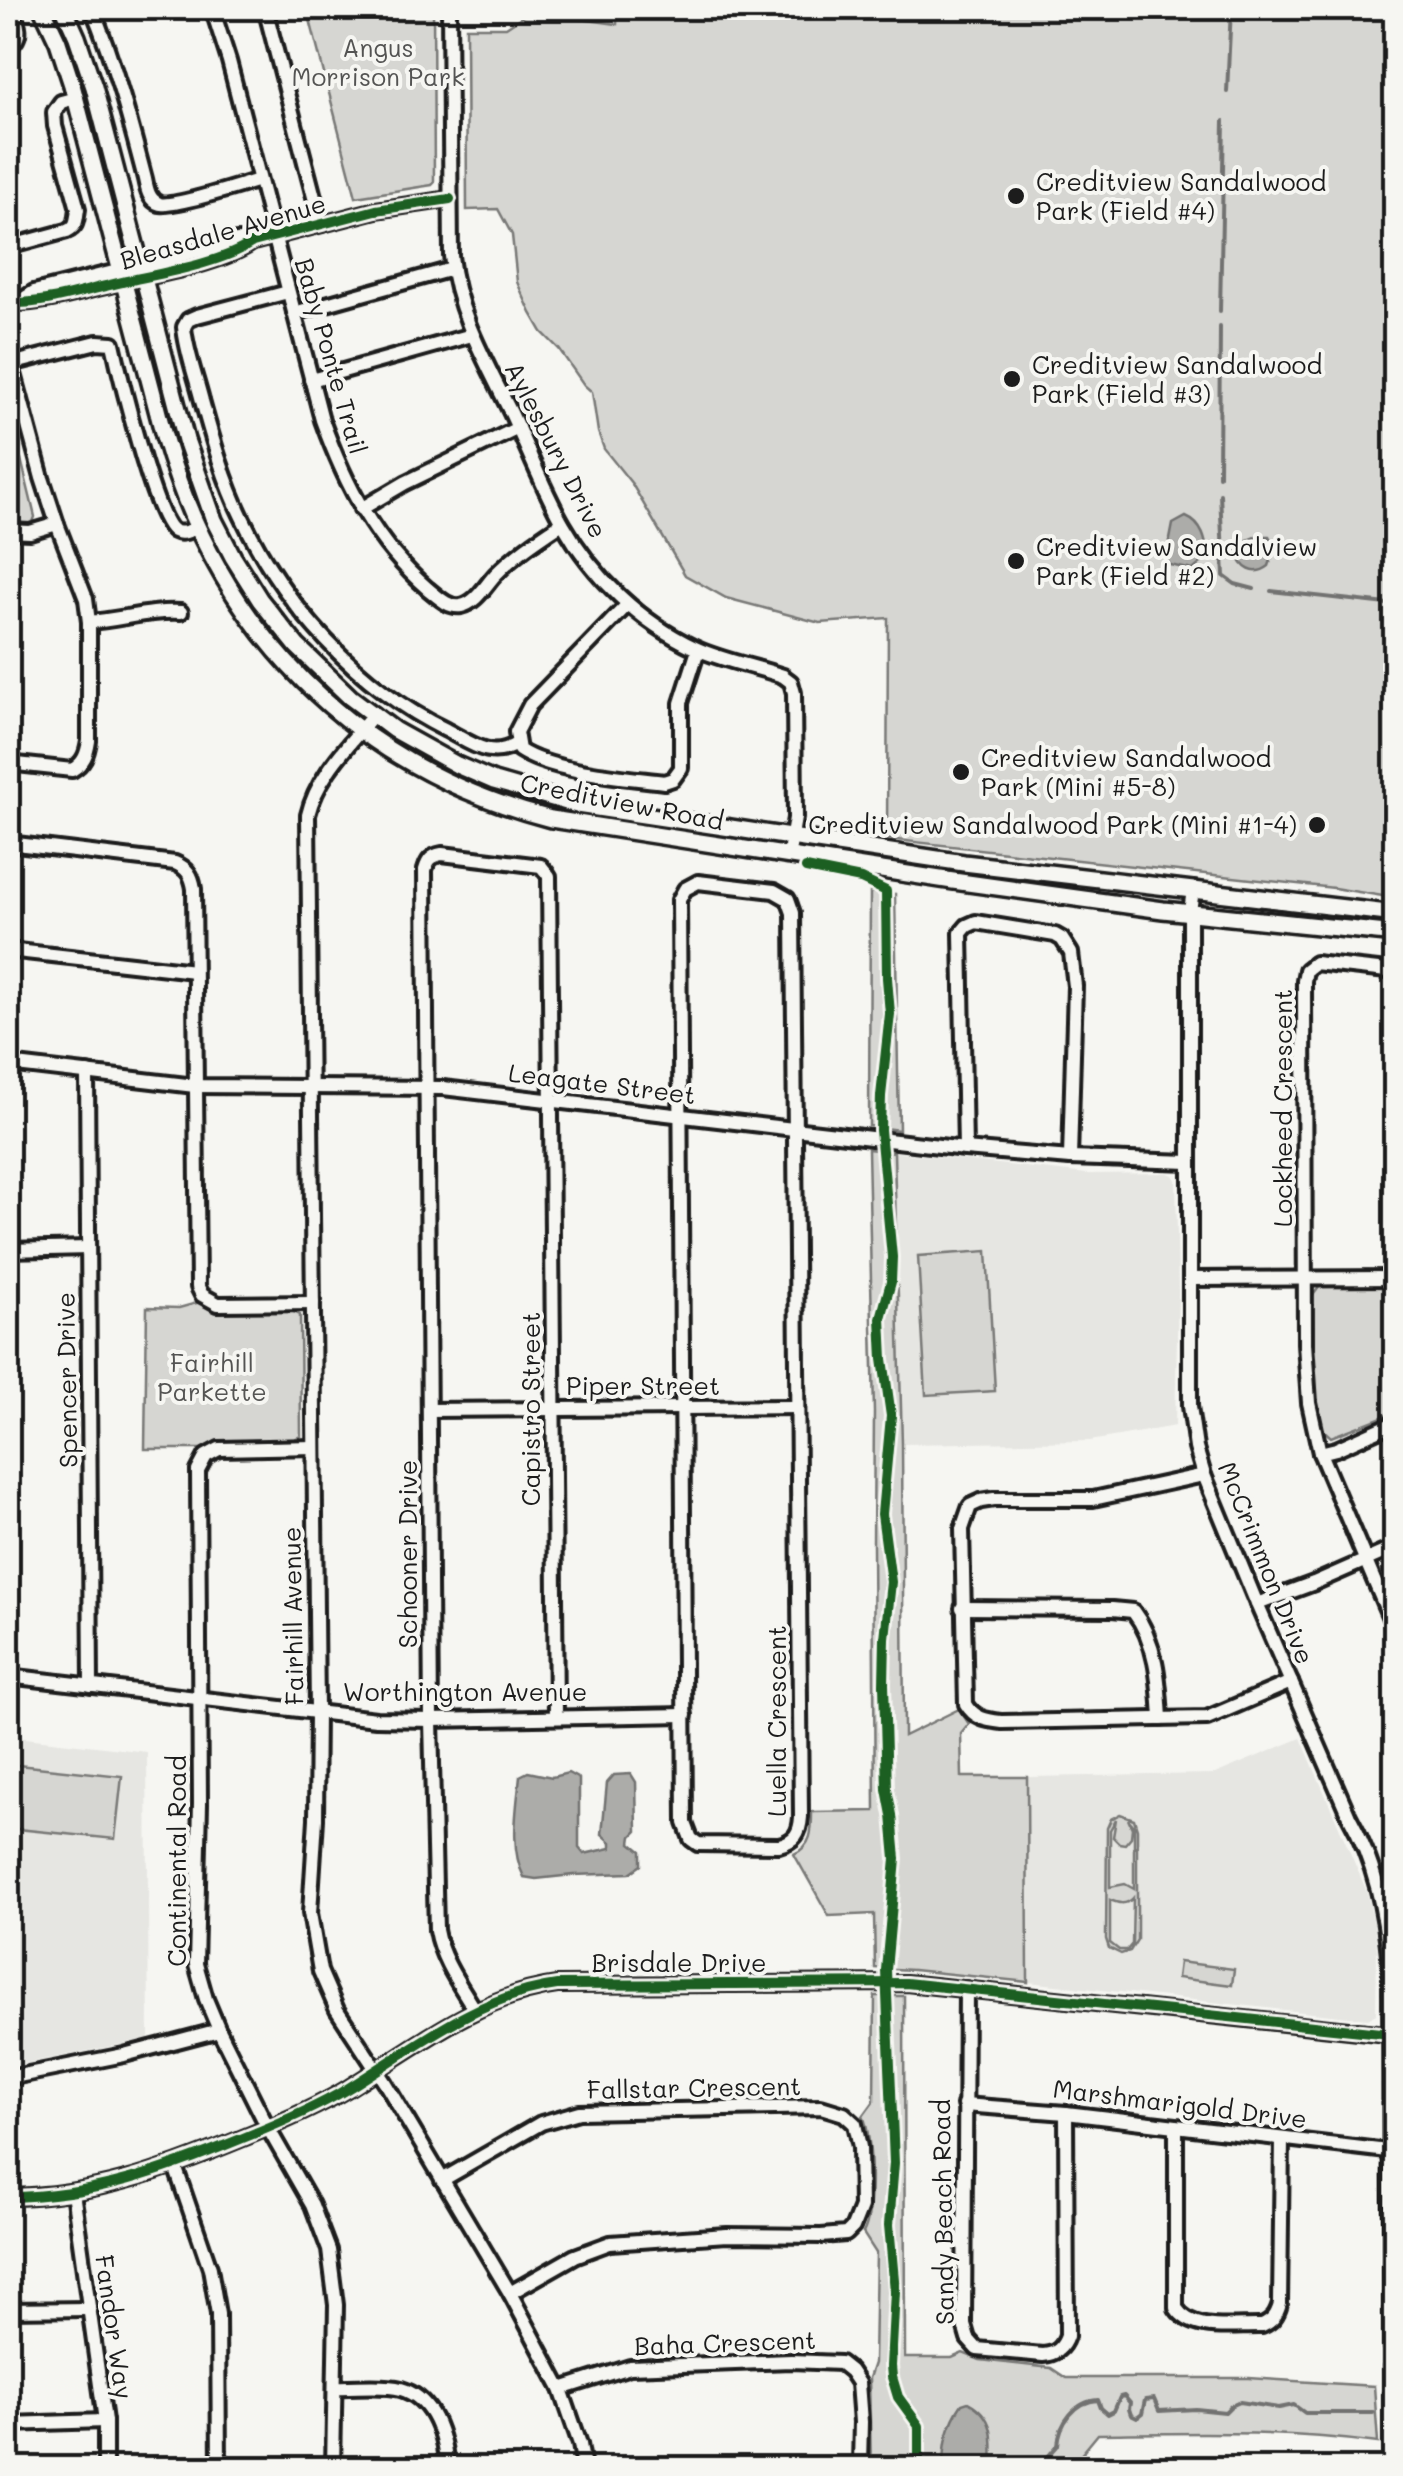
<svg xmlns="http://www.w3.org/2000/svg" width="1403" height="2476" font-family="Mali,sans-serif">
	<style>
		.built { fill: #e6e6e2 }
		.green { fill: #d6d6d2; stroke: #797977; stroke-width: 2.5; fill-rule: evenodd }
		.water { fill: #acaca9; stroke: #727271; stroke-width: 2.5 }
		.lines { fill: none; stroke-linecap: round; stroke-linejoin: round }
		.stream { stroke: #727271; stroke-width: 4 }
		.minor-casing { stroke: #1c1c1c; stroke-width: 20 }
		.major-casing { stroke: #1c1c1c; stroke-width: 22 }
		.minor { stroke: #f6f6f2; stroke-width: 12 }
		.major { stroke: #f6f6f2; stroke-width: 15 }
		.cycleway-casing { stroke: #f6f6f2; stroke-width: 16 }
		.cycleway { stroke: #1b5e20; stroke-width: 10 }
		.poi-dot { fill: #1c1c1c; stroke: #f6f6f2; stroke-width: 4 }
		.labels { text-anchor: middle; stroke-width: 8; stroke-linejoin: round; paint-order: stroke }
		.park-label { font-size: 25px; fill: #545453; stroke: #f6f6f2 }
		.poi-label { font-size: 25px; fill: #1c1c1c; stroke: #f6f6f2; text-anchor: start }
		.street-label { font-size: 25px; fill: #1c1c1c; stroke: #f6f6f2 }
	</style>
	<rect width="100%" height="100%" fill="#f6f6f2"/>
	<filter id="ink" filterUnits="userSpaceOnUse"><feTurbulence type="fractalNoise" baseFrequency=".01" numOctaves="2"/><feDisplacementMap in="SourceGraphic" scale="20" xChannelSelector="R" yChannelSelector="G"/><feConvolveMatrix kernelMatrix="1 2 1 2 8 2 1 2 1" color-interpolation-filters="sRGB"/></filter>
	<g filter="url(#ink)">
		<g class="built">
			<path d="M894 1152 1087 1174 1168 1173 1173 1175 1176 1180 1178 1292 1175 1426 1090 1441 902 1444Z"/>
			<path d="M8 1736 147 1752 149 2039 8 2067Z"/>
			<path d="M1301 1738 1367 1892 1374 1923 1377 1949 1376 2014 1368 2019 1028 1982 1027 1777 1215 1774Z"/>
		</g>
		<g class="green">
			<path d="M307 8H433L434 183 432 185 356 197Z"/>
			<path d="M618 8H1395V898L1334 888 887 839 888 618 820 623 726 598 685 575 632 484 604 449 598 432 592 392 584 385 559 349 542 332 531 313 517 282 512 235 498 209 467 210 466 27H506L529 12 617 24Z"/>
			<path d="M21 459 35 517 33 522 24 525 8 523V461Z"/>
			<path d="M870 892 895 894 899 1130 869 1126Z"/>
			<path d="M868 1149 894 1152 902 1444 904 1736 959 1709 969 1724 961 1734 962 1777H1027L1028 1982 913 1970 875 1968 874 1914 829 1916 794 1854C812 1846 812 1831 812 1812L875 1811 873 1545 874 1412Z"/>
			<path d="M987 1251 995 1391 926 1395 918 1256Z"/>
			<path d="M1320 1286 1395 1287V1412L1331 1437 1320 1427 1311 1383V1298Z"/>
			<path d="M200 1302C231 1321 272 1298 300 1315L301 1436 290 1441 222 1442 204 1449H145L147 1307 179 1308Z"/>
			<path d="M8 1764 122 1776 115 1839 8 1828Z"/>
			<path d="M1120 1814 1134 1819 1137 1829V1940L1130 1951 1121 1954 1109 1948 1106 1939 1107 1828 1111 1819ZM1116 1819 1113 1837 1119 1843 1125 1844 1131 1837 1132 1828 1128 1819 1134 1826V1889L1125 1884 1110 1887V1830ZM1133 1898 1132 1944 1127 1950H1119L1110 1943V1900C1117 1903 1126 1906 1133 1898Z"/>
			<path d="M1179 1962 1234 1969 1232 1985 1177 1978Z"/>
			<path d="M875 1996H904L905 2358H952L963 2353 980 2360 1051 2368 1066 2378H1249L1374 2386 1378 2443C1285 2430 1192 2433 1098 2434L1070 2468H871L869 2378 874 2363 876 2253 863 2233C874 2214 873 2136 863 2116L874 2101Z"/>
		</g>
		<g class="water">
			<path d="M1186 517C1203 524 1206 541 1208 557L1193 570 1170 565 1166 560 1173 524Z"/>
			<path d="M1257 536H1269C1275 546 1273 555 1269 566 1255 577 1241 569 1237 552L1241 543Z"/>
			<path d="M528 1772 552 1777 568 1773 579 1779V1848L584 1854 611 1848V1842L602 1834 607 1783 614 1775 631 1774 636 1782 637 1831 632 1836 631 1843 641 1851V1865L630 1873 573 1875 536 1879 524 1877C509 1848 517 1808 520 1776Z"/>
			<path d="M968 2402C996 2417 993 2440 992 2468H944C944 2444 948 2424 962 2404Z"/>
		</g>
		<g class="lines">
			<g class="stream">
				<path d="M1227 92 1231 8"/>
				<path d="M1220 311 1224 121"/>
				<path d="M1219 476 1220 327"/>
				<path d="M1220 494 1224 576 1235 584 1254 589"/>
				<path d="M1271 591 1396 605"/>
				<path d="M1046 2468C1044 2457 1052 2453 1058 2445 1059 2423 1076 2401 1098 2400L1101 2408 1108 2414 1114 2411 1120 2397 1124 2396 1130 2403 1129 2409 1131 2415 1137 2418 1142 2414 1145 2400 1154 2399 1159 2411 1196 2409 1225 2412 1231 2406 1240 2402 1279 2408 1294 2405 1305 2413H1373"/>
			</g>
			<defs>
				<g id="minor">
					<path d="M92 8C115 64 130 121 145 179 147 189 149 201 160 204 173 207 243 185 259 180"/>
					<path d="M212 8 229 61 322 420C345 484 375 543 428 589 437 596 448 608 461 606 476 603 485 586 495 575 515 554 538 539 562 523"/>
					<path d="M265 8 321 224"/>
					<path d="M449 8 451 256C457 313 486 362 511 413 528 449 543 489 563 524 593 577 640 622 695 648 723 661 754 666 783 676L791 682 794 693 795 818 790 847"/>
					<path d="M214 13 231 8"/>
					<path d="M8 48C24 36 19 24 10 8"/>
					<path d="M8 247 67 231C78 226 76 219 78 209L55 126 54 112 61 102 76 98"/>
					<path d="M288 292 197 316 188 320 184 327C186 351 196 377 202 401 213 441 224 480 242 517 284 606 358 687 446 730 471 743 490 760 516 744"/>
					<path d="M20 301 34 292 237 241 253 242"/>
					<path d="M15 303C47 303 75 293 106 286 148 275 218 266 253 242L376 210 450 199"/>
					<path d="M294 313 452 269"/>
					<path d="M8 351 42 478 57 524 86 599 89 622V741C87 754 84 763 72 770L8 763"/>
					<path d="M11 364 97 342 113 343C119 371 155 522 174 531 181 535 189 531 196 528"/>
					<path d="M311 380 472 335"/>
					<path d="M361 509 405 483 518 428"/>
					<path d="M8 531 30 532 57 524"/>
					<path d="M628 604 530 705 516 732 519 750C552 772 624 777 664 782L673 779 681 768V703L698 650"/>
					<path d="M89 622C120 620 150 610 181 612"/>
					<path d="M374 714C349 745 317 776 308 815L317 1712 316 1819 310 1913 320 1971 337 2010 385 2083 510 2293 561 2389 580 2444 584 2468"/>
					<path d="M8 843 175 863C187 868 192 875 194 889L198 1287 202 1295 218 1304 313 1303"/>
					<path d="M698 882 774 891 788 899 793 913 801 1817C800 1833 795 1841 779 1845L698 1844 691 1839 685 1823 679 900 685 889Z"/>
					<path d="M1193 889 1190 912V1406L1196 1448 1204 1475 1257 1604 1349 1816C1375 1862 1385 1912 1390 1964L1392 2468"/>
					<path d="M8 950 194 971"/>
					<path d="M1396 972 1315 963 1306 970 1304 981 1305 1343 1309 1403 1320 1453 1396 1632"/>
					<path d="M8 1064 195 1086 443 1088 965 1149 1070 1158 1190 1162"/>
					<path d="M87 1073 91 1686"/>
					<path d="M965 1149 961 933 967 926 976 922 1055 935 1062 939 1071 953 1075 986 1070 1158"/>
					<path d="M8 1250 88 1248"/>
					<path d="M1190 1279 1396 1278"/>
					<path d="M429 1410 797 1407"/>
					<path d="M314 1447 219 1449 206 1456 198 1471 200 1804 196 1964 206 1999 219 2030 268 2128 312 2205 329 2250 336 2305 333 2468"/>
					<path d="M1320 1453 1336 1449 1396 1422"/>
					<path d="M1204 1475 1093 1499H994L981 1501 970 1506 962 1529 966 1704C975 1719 986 1720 1002 1722L1207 1718 1291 1682"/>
					<path d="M1257 1604 1314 1583 1396 1547"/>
					<path d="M962 1608 1112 1609 1133 1611C1157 1642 1159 1682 1161 1719"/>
					<path d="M8 1676 376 1719 431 1720 685 1715"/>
					<path d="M966 1989 964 2325 968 2339 977 2349 1043 2355C1056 2354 1063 2348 1067 2336L1066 2113"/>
					<path d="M475 2010C460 1985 441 1959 436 1930L431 1720 425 870C428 860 431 856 442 854L541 866 549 876 556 1717"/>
					<path d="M8 2078 124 2055 219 2030"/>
					<path d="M964 2105 1066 2113 1396 2152"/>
					<path d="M1176 2126V2308C1193 2334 1235 2325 1262 2326 1273 2321 1277 2315 1280 2304L1282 2139"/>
					<path d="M175 2166 210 2268 218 2314 219 2468"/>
					<path d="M442 2180 541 2123 579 2112 821 2107 844 2114 855 2124 860 2147 861 2207 853 2227 846 2234 821 2236 727 2235 610 2243 575 2256 510 2293"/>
					<path d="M73 2192 105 2421V2468"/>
					<path d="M8 2197C95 2196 163 2171 243 2138 278 2124 314 2109 347 2089 412 2049 479 1995 557 1985L906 1983 1396 2035"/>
					<path d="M8 2310 88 2309"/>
					<path d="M335 2387C354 2388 383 2384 401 2389 435 2399 444 2437 447 2468"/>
					<path d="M561 2389 630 2367 791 2361 840 2363 850 2371 858 2383 861 2422 860 2464 856 2468"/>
					<path d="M8 2424 105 2421"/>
				</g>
				<g id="major">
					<path d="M42 8 58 42 72 85 164 436C219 630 353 768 551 819L953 881 1163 910 1396 934"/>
					<path d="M64 8 77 37 94 87 186 440 214 520 233 557 260 600 297 646 350 697 394 730 457 765 494 781 577 805 964 863 1396 914"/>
				</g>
			</defs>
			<use href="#minor" class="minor-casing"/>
			<use href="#major" class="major-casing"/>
			<use href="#minor" class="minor"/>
			<use href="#major" class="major"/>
			<defs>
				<g id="cycleway">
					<path d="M15 303C47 303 75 293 106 286 148 275 218 266 253 242L376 210 450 199"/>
					<path d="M806 868 861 879 886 891 887 978 890 1014 881 1096 880 1130 892 1257 891 1282 881 1318 883 1359 891 1416 882 1514 891 1582 885 1638 884 1684 887 1789 892 1815 896 1859 886 1970 894 2163 889 2225 895 2291 891 2366 892 2377 898 2397 919 2426V2468"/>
					<path d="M8 2197C95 2196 163 2171 243 2138 278 2124 314 2109 347 2089 412 2049 479 1995 557 1985L906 1983 1390 2034"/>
				</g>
			</defs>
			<use href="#cycleway" class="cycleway-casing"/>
			<use href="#cycleway" class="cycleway"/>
		</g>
	</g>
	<g class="poi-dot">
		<circle cx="1016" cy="196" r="10"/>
		<circle cx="1012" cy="379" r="10"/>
		<circle cx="1016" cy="561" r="10"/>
		<circle cx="961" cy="772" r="10"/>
		<circle cx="1317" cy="825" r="10"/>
	</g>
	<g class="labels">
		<g class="park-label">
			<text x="378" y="57">Angus<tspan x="378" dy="29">Morrison Park</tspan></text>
			<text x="212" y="1372">Fairhill<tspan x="212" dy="29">Parkette</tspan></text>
		</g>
		<g class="poi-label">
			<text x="1036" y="191">Creditview Sandalwood<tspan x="1036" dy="29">Park (Field #4)</tspan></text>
			<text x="1032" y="374">Creditview Sandalwood<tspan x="1032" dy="29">Park (Field #3)</tspan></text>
			<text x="1036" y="556">Creditview Sandalview<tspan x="1036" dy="29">Park (Field #2)</tspan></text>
			<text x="981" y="767">Creditview Sandalwood<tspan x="981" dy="29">Park (Mini #5-8)</tspan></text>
			<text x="1297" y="834" text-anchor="end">Creditview Sandalwood Park (Mini #1-4)</text>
		</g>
		<g class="street-label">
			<text transform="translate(223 232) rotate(-16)" y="9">Bleasdale Avenue</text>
			<text transform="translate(331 356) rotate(74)" y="9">Baby Ponte Trail</text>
			<text transform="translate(556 450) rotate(63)" y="9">Aylesbury Drive</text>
			<text transform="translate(622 802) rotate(11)" y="9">Creditview Road</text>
			<text transform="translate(602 1084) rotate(7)" y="9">Leagate Street</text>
			<text transform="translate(1283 1108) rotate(-90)" y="9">Lockheed Crescent</text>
			<text transform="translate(67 1380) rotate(-91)" y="9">Spencer Drive</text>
			<text x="643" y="1395">Piper Street</text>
			<text transform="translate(531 1409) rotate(-90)" y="9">Capistro Street</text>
			<text transform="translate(408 1554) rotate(-90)" y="9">Schooner Drive</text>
			<text transform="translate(1266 1563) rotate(68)" y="9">McCrimmon Drive</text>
			<text transform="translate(293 1616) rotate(-91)" y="9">Fairhill Avenue</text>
			<text x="465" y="1701">Worthington Avenue</text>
			<text transform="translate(777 1721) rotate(-90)" y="9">Luella Crescent</text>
			<text transform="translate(177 1861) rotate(-90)" y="9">Continental Road</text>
			<text x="679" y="1972">Brisdale Drive</text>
			<text transform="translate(694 2088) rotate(-1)" y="9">Fallstar Crescent</text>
			<text transform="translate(1180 2104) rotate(7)" y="9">Marshmarigold Drive</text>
			<text transform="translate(943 2212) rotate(-91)" y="9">Sandy Beach Road</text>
			<text transform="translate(114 2327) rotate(82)" y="9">Fandor Way</text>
			<text transform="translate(725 2343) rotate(-2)" y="9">Baha Crescent</text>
		</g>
	</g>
	<rect width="1403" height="2476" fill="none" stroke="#f6f6f2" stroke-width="40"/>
	<rect x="20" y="20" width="1363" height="2436" fill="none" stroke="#1c1c1c" stroke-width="4" filter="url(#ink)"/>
</svg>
